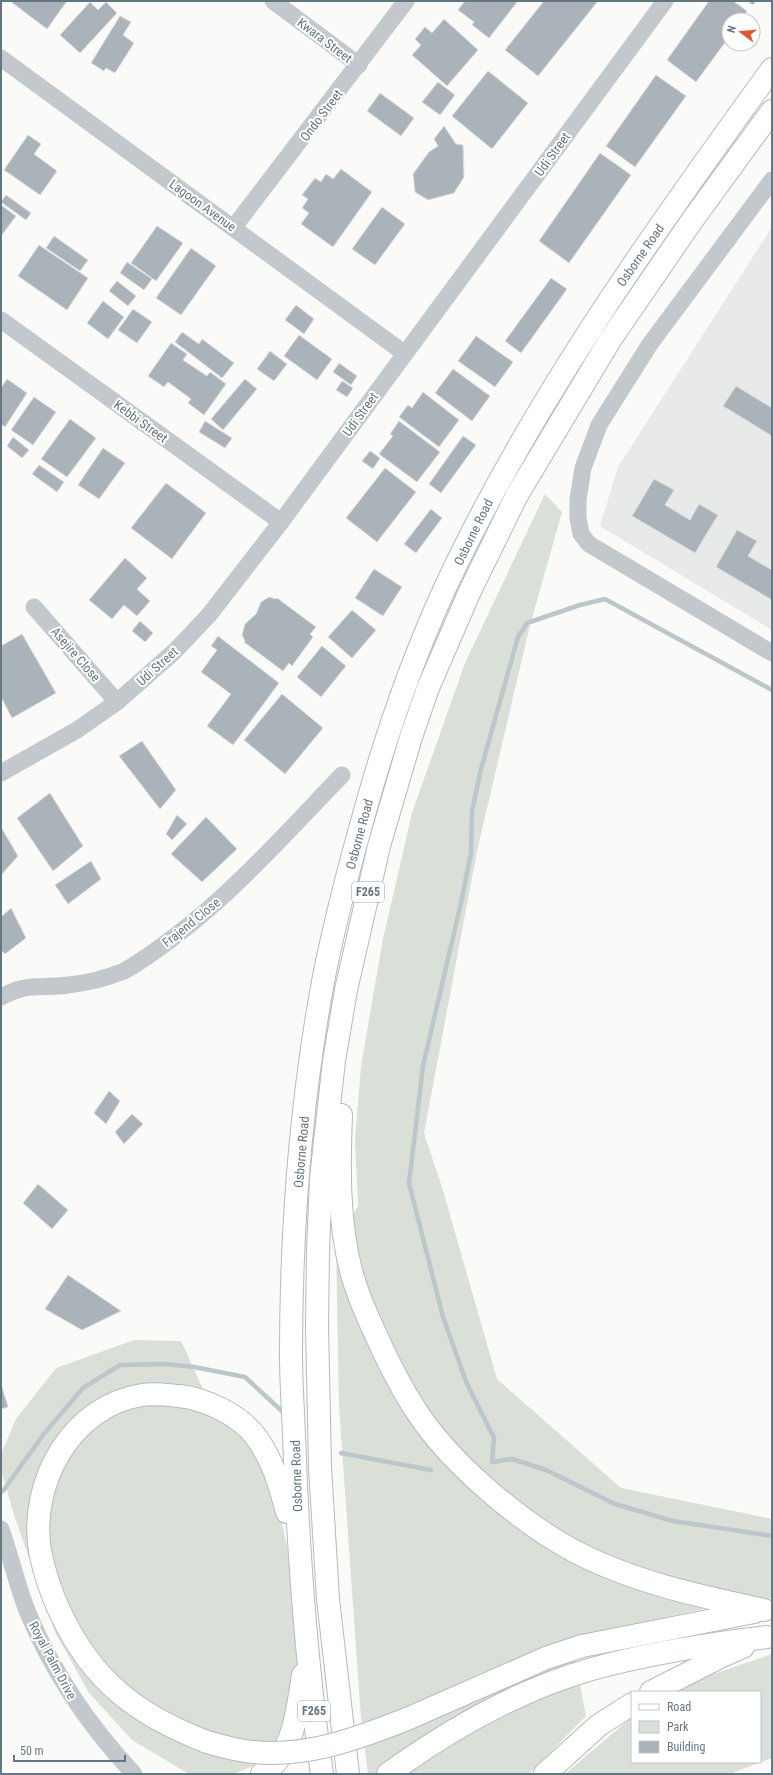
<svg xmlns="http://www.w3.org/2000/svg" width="773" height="1775" font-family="'Roboto Condensed',sans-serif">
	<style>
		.built { fill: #e8e9e9 }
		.green { fill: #dadfd7 }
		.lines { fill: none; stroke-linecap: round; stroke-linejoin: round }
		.stream { stroke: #bbc7cb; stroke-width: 4.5 }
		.building { fill: #aab3b9; stroke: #dcdcda }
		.primary-casing { stroke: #b5babe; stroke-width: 24 }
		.street { stroke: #c3c8cc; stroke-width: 17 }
		.primary { stroke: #fff; stroke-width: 22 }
		.primary-bridge-casing { stroke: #b5babe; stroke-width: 24; stroke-linecap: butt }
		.primary-bridge { stroke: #fff; stroke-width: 22 }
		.labels { text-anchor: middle; stroke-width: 4; stroke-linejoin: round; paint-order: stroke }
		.shield { fill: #fff; stroke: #939fa8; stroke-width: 1 }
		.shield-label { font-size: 12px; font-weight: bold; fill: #657683 }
		.street-label { font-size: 13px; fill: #657683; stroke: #fff }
	</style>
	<rect width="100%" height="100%" fill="#fafaf8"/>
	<path class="built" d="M772 227V630L600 526 618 467Z"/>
	<g class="green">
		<path d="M545 494 562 512 529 629 477 851 424 1133 442 1187 497 1379 621 1488 772 1519V1599L703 1609 571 1638 586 1716 529 1774H368L361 1718 339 1406 336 1243 358 1206 355 1140 361 1066 383 939 412 813 465 663Z"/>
		<path d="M134 1340 181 1341 216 1417 251 1441 273 1479 288 1552 297 1663 296 1720 294 1750 233 1774H189L132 1740 89 1693 55 1632 14 1515 1 1470V1454L16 1419 56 1368Z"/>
		<path d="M772 1654V1758L730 1774H565L632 1717V1762H760V1692H674L693 1681Z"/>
	</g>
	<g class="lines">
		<g class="stream">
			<path d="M772 690 605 599 580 605 527 623 518 637 481 769 472 811 471 853 461 903 423 1066 409 1183 443 1317 467 1384 494 1438 492 1462 512 1459 546 1470 615 1504 673 1521 772 1536"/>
			<path d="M341 1453 431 1470"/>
			<path d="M3 1491 43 1435 83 1388 120 1365 166 1364 194 1367 245 1377 285 1414"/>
		</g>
	</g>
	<g class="building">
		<path d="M10 1H67L47 29Z"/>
		<path d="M465 1H518L489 38 472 25 474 22 458 10Z"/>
		<path d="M544 1H598L538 76 505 50Z"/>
		<path d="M709 1H733L747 11 741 20H729V37L696 82 667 60Z"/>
		<path d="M747 1H756L753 5Z"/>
		<path d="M90 2 98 10 106 2 117 13 80 53 60 35Z"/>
		<path d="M120 16 131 22 123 35 134 43 115 73 106 68 104 71 91 63Z"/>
		<path d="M444 19 478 50 447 86 412 55 421 45 415 39 425 27 432 33Z"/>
		<path d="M488 71 528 103 492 149 452 116Z"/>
		<path d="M656 75 686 96 635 167 606 146Z"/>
		<path d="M438 82 455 95 440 115 422 102Z"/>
		<path d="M380 93 414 118 401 136 367 111Z"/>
		<path d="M444 126 456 144 463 145 464 177 454 193 428 200 415 192 413 174 429 152 438 146 434 139Z"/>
		<path d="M28 135 41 144 34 154 57 171 40 195 4 170Z"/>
		<path d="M600 153 631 175 569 263 539 241Z"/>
		<path d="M341 169 372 192 333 247 301 224 309 213 302 208 308 199 302 195 315 178 321 182 326 174 333 179Z"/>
		<path d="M6 195 31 213 26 220 1 202Z"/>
		<path d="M1 205 16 216 1 236Z"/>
		<path d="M382 207 405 224 375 265 352 249Z"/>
		<path d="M157 226 183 243 156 281 131 263Z"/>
		<path d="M54 236 88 260 80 271 46 248Z"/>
		<path d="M39 245 88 278 67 310 18 276Z"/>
		<path d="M191 248 216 266 181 315 156 298Z"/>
		<path d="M127 262 152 279 144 290 120 273Z"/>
		<path d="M551 278 567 289 521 353 505 341Z"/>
		<path d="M117 281 136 296 128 306 109 291Z"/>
		<path d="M103 301 124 317 108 339 87 323Z"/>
		<path d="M296 305 314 319 304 334 285 320Z"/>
		<path d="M133 309 152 322 137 343 118 330Z"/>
		<path d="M182 332 199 344 202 339 234 363 222 378 175 342Z"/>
		<path d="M299 335 332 359 317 380 284 356Z"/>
		<path d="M476 336 513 362 495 387 458 361Z"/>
		<path d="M171 343 187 354 183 360 207 376 210 372 226 384 204 415 188 403 191 399 168 382 164 387 148 376Z"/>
		<path d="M270 351 287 364 274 381 257 369Z"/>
		<path d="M339 363 357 376 351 385 333 372Z"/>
		<path d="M453 369 490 396 472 421 435 393Z"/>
		<path d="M7 379 27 393 5 427 1 424V388Z"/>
		<path d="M245 379 257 389 223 430 211 419Z"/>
		<path d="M342 381 353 388 347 397 336 390Z"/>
		<path d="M736 386 772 408V436L723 406Z"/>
		<path d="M423 392 459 420 439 447 399 417 408 405 412 408Z"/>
		<path d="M34 397 56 412 33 445 11 430Z"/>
		<path d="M70 419 96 438 67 477 41 459Z"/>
		<path d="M205 421 232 438 225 448 199 432Z"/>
		<path d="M399 421 440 452 417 482 379 454 393 436 390 434Z"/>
		<path d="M463 436 476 445 441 493 429 484Z"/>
		<path d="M13 437 29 450 22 458 7 446Z"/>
		<path d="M103 448 125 463 99 499 78 485Z"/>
		<path d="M370 451 380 458 373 469 362 461Z"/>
		<path d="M39 465 64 482 57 492 32 474Z"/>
		<path d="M385 468 416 492 377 542 346 518Z"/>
		<path d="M654 479 674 490 665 505 690 520 699 504 718 515 695 553 632 516Z"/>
		<path d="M166 483 206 513 172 559 131 528Z"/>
		<path d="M431 509 442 518 416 553 404 544Z"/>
		<path d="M737 530 757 541 748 556 772 570V600L716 567Z"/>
		<path d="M125 558 147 578 137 589 150 601 137 616 124 605 112 619 89 600Z"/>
		<path d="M374 569 402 587 383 616 355 598Z"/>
		<path d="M269 597 276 599 277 598 316 627 310 634 313 637 292 666 289 663 283 671 244 642 245 641 242 635 245 624 256 614 261 602Z"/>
		<path d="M352 610 376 630 352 658 328 637Z"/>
		<path d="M140 621 153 633 145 642 132 631Z"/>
		<path d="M22 634 56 693 12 718 1 697V646Z"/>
		<path d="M218 636 279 683 233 745 207 726 231 694 201 672 217 650 211 646Z"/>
		<path d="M322 646 346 666 321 697 297 677Z"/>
		<path d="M282 694 323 728 285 774 244 740Z"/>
		<path d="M142 741 176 790 160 809 119 756Z"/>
		<path d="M50 793 83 846 53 871 17 818Z"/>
		<path d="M177 815 187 824 172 840 166 834Z"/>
		<path d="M206 817 237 849 202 882 171 854Z"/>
		<path d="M1 827 18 856 1 875Z"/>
		<path d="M91 861 101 879 68 904 55 885Z"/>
		<path d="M11 908 26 938 5 954 1 950V917Z"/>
		<path d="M109 1091 120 1101 106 1124 94 1113Z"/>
		<path d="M132 1114 143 1124 124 1144 115 1132Z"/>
		<path d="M38 1184 68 1210 52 1229 23 1203Z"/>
		<path d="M68 1275 121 1311 82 1330 45 1309Z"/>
		<path d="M1 1384 8 1407 1 1409Z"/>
	</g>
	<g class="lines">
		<defs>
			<g id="primary">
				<path d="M341 1115C339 1167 338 1219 351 1271 357 1293 366 1314 376 1335 388 1362 401 1388 417 1412 450 1463 520 1522 574 1551 633 1582 699 1596 764 1610"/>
				<path d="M651 1692 722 1656 743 1647"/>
				<path d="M407 1719 546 1658 582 1646 754 1612"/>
				<path d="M207 1742C137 1715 92 1681 60 1612 51 1593 44 1571 40 1551 29 1483 71 1406 142 1395 154 1393 167 1395 179 1396 206 1399 240 1415 256 1437 273 1460 280 1486 287 1512"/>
				<path d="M262 1774C295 1753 297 1710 303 1675"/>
				<path d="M322 1774C306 1662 298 1549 294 1436 293 1409 291 1382 291 1354 291 1226 301 1097 325 971 336 918 350 864 365 811 386 735 412 660 445 588 532 401 652 235 772 69"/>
				<path d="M348 1774 328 1599 320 1467 317 1326 318 1250 321 1178 334 1061 346 990 379 846 411 737 428 688 470 591 517 495 610 340 691 222 772 111"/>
				<path d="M388 1774C450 1729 518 1690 592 1669 649 1653 708 1644 767 1637"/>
				<path d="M545 1774 599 1725 632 1704"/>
			</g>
		</defs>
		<use href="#primary" class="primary-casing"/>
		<g class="street">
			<path d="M273 1 359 65"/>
			<path d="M1 58 404 353"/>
			<path d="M772 180 650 344 599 425 583 468 578 499V518L581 534 589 544 772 653"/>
			<path d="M234 227 406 1"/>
			<path d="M1 320 281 522"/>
			<path d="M34 607 117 702"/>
			<path d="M1 773 77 730 117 702 175 651 209 615 281 522 665 1"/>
			<path d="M1 997C28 982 40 989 68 985 87 983 107 978 124 971 141 962 158 949 174 937 236 890 288 831 342 775"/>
			<path d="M1 1529C11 1557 17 1586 28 1613 53 1673 90 1727 134 1774"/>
		</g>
		<use href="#primary" class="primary"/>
		<defs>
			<path id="primary-bridge" d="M207 1742C218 1745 228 1748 239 1750 298 1761 354 1740 407 1719"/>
		</defs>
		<use href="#primary-bridge" class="primary-bridge-casing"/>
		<use href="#primary-bridge" class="primary-bridge"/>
	</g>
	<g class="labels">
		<g class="shield">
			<rect x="352" y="882" width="32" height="20" rx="3"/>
			<rect x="298" y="1701" width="32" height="20" rx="3"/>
		</g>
		<g class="shield-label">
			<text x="368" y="896">F265</text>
			<text x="314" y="1715">F265</text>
		</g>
		<g class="street-label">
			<text transform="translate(325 40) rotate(37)" y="5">Kwara Street</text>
			<text transform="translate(321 115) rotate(-53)" y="5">Ondo Street</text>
			<text transform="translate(552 154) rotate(-54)" y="5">Udi Street</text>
			<text transform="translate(203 205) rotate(36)" y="5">Lagoon Avenue</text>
			<text transform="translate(640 255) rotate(-55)" y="5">Osborne Road</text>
			<text transform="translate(360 414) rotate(-54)" y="5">Udi Street</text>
			<text transform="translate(141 421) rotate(36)" y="5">Kebbi Street</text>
			<text transform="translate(473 532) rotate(-64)" y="5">Osborne Road</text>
			<text transform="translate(76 654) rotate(49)" y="5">Asejire Close</text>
			<text transform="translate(157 666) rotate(-42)" y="5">Udi Street</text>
			<text transform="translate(359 834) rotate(-75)" y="5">Osborne Road</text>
			<text transform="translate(191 922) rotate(-39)" y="5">Frajend Close</text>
			<text transform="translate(301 1152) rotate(-85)" y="5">Osborne Road</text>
			<text transform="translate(296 1476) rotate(-92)" y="5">Osborne Road</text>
			<text transform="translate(53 1660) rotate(62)" y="5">Royal Palm Drive</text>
		</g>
	</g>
	<rect width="773" height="1775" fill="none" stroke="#657683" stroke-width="4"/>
	<rect x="631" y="1691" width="130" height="72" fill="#ffffff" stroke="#c1c8cd"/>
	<rect x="639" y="1704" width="20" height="6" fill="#ffffff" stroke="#c1c8cd"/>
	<text x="667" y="1711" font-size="12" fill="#657683">Road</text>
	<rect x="639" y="1721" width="20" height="12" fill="#dadfd7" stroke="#c1c8cd"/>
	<text x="667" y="1731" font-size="12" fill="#657683">Park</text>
	<rect x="639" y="1741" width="20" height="12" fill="#aab3b9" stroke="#c1c8cd"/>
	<text x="667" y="1751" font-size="12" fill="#657683">Building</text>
	<g transform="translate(741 32) rotate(286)"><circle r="19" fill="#ffffff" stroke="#c1c8cd"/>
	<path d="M0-3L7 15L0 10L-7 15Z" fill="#e4572e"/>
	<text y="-6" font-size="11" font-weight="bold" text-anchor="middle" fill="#657683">N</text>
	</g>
	<path d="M14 1755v6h111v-6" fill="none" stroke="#657683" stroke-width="2"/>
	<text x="20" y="1755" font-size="12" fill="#657683" stroke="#ffffff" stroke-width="3" paint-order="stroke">50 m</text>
</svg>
